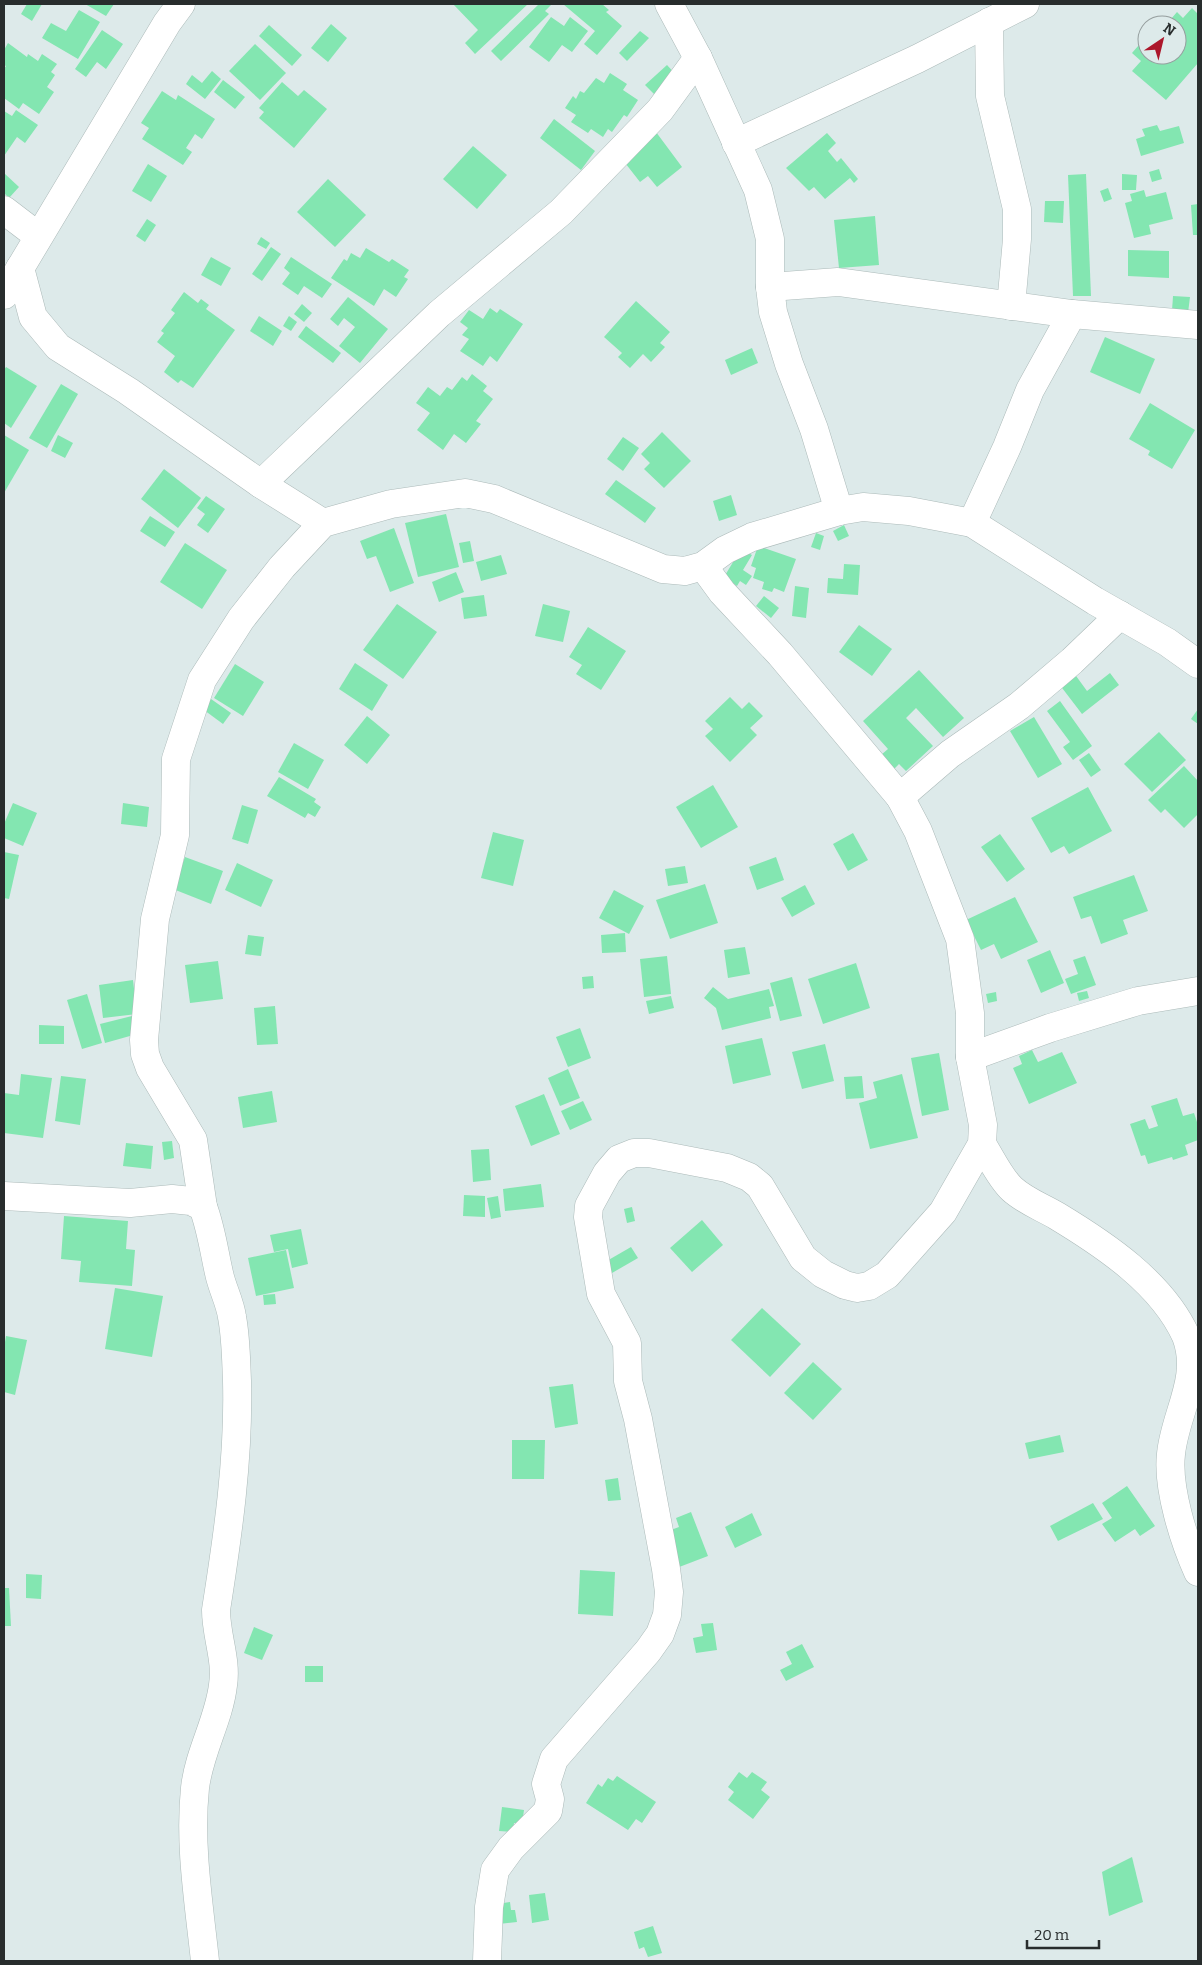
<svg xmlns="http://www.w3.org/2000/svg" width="1202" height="1965" font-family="Bitter,serif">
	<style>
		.building { fill: #83e6b1 }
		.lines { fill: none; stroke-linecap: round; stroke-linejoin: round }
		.minor-casing { stroke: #acbab9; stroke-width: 29 }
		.minor { stroke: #fff; stroke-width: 28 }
	</style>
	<rect width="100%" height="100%" fill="#ddeaea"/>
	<g class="building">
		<path d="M27 4H42L32 21 21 14Z"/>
		<path d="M85 4H114L106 16Z"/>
		<path d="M453 4H528L475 54 465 43 478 30Z"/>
		<path d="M539 4 551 5 545 11 549 14 501 61 491 51Z"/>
		<path d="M563 4H602L609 10 606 12 622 26 597 55 584 44 595 31Z"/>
		<path d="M1192 8 1198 14V63L1166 100 1132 71 1141 61 1132 53 1145 38 1147 55H1177V25H1166L1177 12 1183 18Z"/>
		<path d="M79 10 100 22 78 59 42 38 51 23 66 31Z"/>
		<path d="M551 17 564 26 570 17 588 31 572 52 562 45 549 62 529 47Z"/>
		<path d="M331 24 347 38 328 62 311 48Z"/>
		<path d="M269 25 302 55 292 66 259 36Z"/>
		<path d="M102 30 123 44 106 69 97 62 86 77 75 69Z"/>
		<path d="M640 31 649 38 627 61 619 53Z"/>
		<path d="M8 43 27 57 28 54 38 61 42 54 57 64 51 72 55 75 47 87 54 92 39 114 23 103 19 109 4 98V69L6 66 4 65V50Z"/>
		<path d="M255 44 286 73 260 100 229 71Z"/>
		<path d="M667 65 678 77 657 97 645 85Z"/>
		<path d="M212 71 221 79 205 99 186 84 192 75 202 83Z"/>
		<path d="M610 73 627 84 623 90 638 100 627 117 624 115 612 132 608 129 603 137 591 129 588 133 571 122 576 115 565 108 573 96 576 99 580 91 584 93 596 78 604 83Z"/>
		<path d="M223 80 245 97 235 109 214 92Z"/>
		<path d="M282 82 298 96 304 90 327 109 294 148 259 118 264 112 259 108Z"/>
		<path d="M162 91 176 100 178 95 215 119 202 139 195 134 186 148 192 152 183 165 142 139 149 128 141 123Z"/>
		<path d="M16 110 38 125 25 143 17 137 4 156V111L12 116Z"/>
		<path d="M554 119 595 151 581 170 540 138Z"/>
		<path d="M1157 125 1160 131 1179 126 1184 143 1141 156 1136 139 1145 136 1142 129Z"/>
		<path d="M656 132 682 167 657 187 648 176 640 182 622 159Z"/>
		<path d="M827 133 836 143 828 151 837 162 841 158 858 179 854 183 850 178 825 199 814 187 809 191 786 168Z"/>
		<path d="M473 146 507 175 477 209 443 179Z"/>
		<path d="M148 164 167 176 151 202 132 191Z"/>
		<path d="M1159 169 1162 179 1152 182 1149 172Z"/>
		<path d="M4 173 19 187 9 198 4 193Z"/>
		<path d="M1086 174 1091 296H1073L1068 175Z"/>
		<path d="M1122 174 1137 175 1136 190H1122Z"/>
		<path d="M328 179 366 215 335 247 297 212Z"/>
		<path d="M1108 188 1112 199 1104 202 1100 191Z"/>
		<path d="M1144 190 1146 197 1166 192 1173 219 1149 225 1151 234 1134 238 1125 203 1132 201 1130 194Z"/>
		<path d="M1045 201H1064L1063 223 1044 222Z"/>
		<path d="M1198 204V235H1193L1191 205Z"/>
		<path d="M875 216 879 265 839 268 834 220Z"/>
		<path d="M147 219 156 225 145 242 136 236Z"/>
		<path d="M261 237 270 243 266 249 257 244Z"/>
		<path d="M271 247 281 254 262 281 252 274Z"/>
		<path d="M366 248 389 262 392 259 409 270 404 277 408 279 396 297 384 289 374 306 331 278 344 259 347 261 351 253 360 258Z"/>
		<path d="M1128 250 1169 251V278L1128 276Z"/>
		<path d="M211 257 231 268 221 286 201 275Z"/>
		<path d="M291 257 332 284 322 298 304 286 298 295 282 284 290 273 284 268Z"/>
		<path d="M184 292 198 303 201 299 209 305 206 309 235 330 193 388 181 380 178 383 164 372 175 356 157 342 164 333 161 331 175 313 171 310Z"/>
		<path d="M1173 296 1190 297 1188 313 1172 311Z"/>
		<path d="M348 297 388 329 360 363 339 346 355 327 344 318 338 326 330 319Z"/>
		<path d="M636 301 670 332 660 343 665 347 651 362 643 354 630 368 618 357 622 353 604 337Z"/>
		<path d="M302 304 312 313 304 322 294 314Z"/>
		<path d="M490 308 497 313 500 309 523 324 497 362 490 356 483 366 460 351 469 339 462 335 468 328 460 322 469 310 483 319Z"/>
		<path d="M259 316 282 331 273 346 250 331Z"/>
		<path d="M289 316 297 322 291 331 283 326Z"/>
		<path d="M306 326 341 353 333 363 298 337Z"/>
		<path d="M1105 337 1155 359 1140 394 1090 372Z"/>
		<path d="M752 348 758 363 731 375 725 360Z"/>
		<path d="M6 367 37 386 11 428 4 423V370Z"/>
		<path d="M472 374 487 386 483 391 493 399 476 421 481 424 466 443 454 434 443 450 417 430 430 413 416 403 428 387 440 396 447 387 452 390 462 377 467 381Z"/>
		<path d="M61 384 78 394 47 448 29 438Z"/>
		<path d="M1150 403 1195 430 1172 469 1148 455 1150 451 1129 439Z"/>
		<path d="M662 432 691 461 664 488 644 469 650 463 641 454Z"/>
		<path d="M4 435 29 450 4 493Z"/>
		<path d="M58 435 73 443 65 458 51 451Z"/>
		<path d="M623 437 639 448 623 471 607 459Z"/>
		<path d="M164 469 201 498 178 528 141 499Z"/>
		<path d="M616 480 656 508 645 523 605 494Z"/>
		<path d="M731 495 737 515 719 521 713 501Z"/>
		<path d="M206 496 225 509 208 533 197 525 205 514 197 508Z"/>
		<path d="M446 514 459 567 418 577 405 523Z"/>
		<path d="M150 516 175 532 165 547 140 531Z"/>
		<path d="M844 525 849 536 838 541 833 531Z"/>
		<path d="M394 528 414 583 390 592 376 556 367 559 360 541Z"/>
		<path d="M816 533 824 536 820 550 811 547Z"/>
		<path d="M470 541 474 561 463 563 459 543Z"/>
		<path d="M185 543 227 570 202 609 160 582Z"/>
		<path d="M758 546 796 559 784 592 774 588 772 592 762 589 764 582 753 578 756 568 751 566Z"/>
		<path d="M741 549 752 555 743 570 752 576 746 585 740 581 737 586 724 577Z"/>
		<path d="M501 555 507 574 481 581 476 562Z"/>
		<path d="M844 564 860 565 858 595 827 593 828 578 843 579Z"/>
		<path d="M456 572 464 592 439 602 432 582Z"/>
		<path d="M795 586 809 588 806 618 792 616Z"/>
		<path d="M484 595 487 616 464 619 461 598Z"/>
		<path d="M764 596 779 608 771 618 756 606Z"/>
		<path d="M397 604 437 632 403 679 363 650Z"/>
		<path d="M543 604 570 611 563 642 535 636Z"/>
		<path d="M859 625 892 649 872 676 839 652Z"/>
		<path d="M588 627 626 651 601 690 576 674 582 665 569 657Z"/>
		<path d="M355 663 388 685 372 711 339 689Z"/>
		<path d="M235 664 264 682 243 716 214 698Z"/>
		<path d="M1071 669 1087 691 1110 673 1119 685 1082 714 1056 680Z"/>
		<path d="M919 670 964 718 943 737 916 708 906 718 933 746 906 771 899 764 894 769 881 755 888 749 863 721Z"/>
		<path d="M730 697 742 709 749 702 763 716 750 728 757 735 730 762 705 736 713 729 705 721Z"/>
		<path d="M211 699 231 713 223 724 204 710Z"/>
		<path d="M1060 701 1092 746 1073 760 1063 747 1070 742 1047 711Z"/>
		<path d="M1198 709V724L1191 719Z"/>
		<path d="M367 716 390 735 367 764 344 745Z"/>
		<path d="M1034 717 1062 764 1038 778 1010 731Z"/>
		<path d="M1159 732 1186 760 1152 792 1124 764Z"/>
		<path d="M294 743 324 760 308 789 278 772Z"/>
		<path d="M1089 753 1101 770 1091 777 1079 760Z"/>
		<path d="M1184 766 1198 781V814L1184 828 1165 809 1161 813 1148 800Z"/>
		<path d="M279 777 316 799 314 802 321 807 315 817 308 813 305 818 267 796Z"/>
		<path d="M713 785 738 827 701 848 676 807Z"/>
		<path d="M1088 787 1112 831 1069 854 1064 846 1051 853 1031 818Z"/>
		<path d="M13 803 37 813 23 846 4 838V824Z"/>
		<path d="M123 803 149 807 147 827 121 824Z"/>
		<path d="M242 805 258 810 248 844 232 839Z"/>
		<path d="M493 832 524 840 513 886 481 878Z"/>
		<path d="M853 833 868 860 848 871 833 844Z"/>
		<path d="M1000 834 1025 869 1007 882 981 847Z"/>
		<path d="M4 852 19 855 9 899 4 898Z"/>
		<path d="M185 857 223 871 211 904 173 889Z"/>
		<path d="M776 857 784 880 757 890 749 867Z"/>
		<path d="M237 863 273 880 261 907 225 890Z"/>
		<path d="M685 866 688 883 668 886 665 869Z"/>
		<path d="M1134 875 1148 911 1123 920 1128 934 1101 944 1091 916 1081 919 1073 897Z"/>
		<path d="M705 884 718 923 670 939 656 900Z"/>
		<path d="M805 885 815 904 792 917 781 898Z"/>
		<path d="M614 890 644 906 629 934 599 918Z"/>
		<path d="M1015 897 1038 942 1001 959 994 944 981 950 966 920Z"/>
		<path d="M625 933 626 952 602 953 601 935Z"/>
		<path d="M248 935 264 937 261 956 245 954Z"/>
		<path d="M745 947 750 974 728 978 724 950Z"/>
		<path d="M1050 950 1064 983 1041 993 1027 960Z"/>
		<path d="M667 956 671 994 644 997 640 959Z"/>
		<path d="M1085 956 1096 985 1071 994 1065 979 1078 974 1073 960Z"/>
		<path d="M218 961 223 999 190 1003 185 965Z"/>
		<path d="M856 963 870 1008 823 1024 808 979Z"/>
		<path d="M593 976 594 988 583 989 582 977Z"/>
		<path d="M792 977 802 1016 780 1021 770 983Z"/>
		<path d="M133 980 137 1014 103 1018 99 985Z"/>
		<path d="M713 987 728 999 769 989 774 1006 769 1007 771 1018 722 1030 716 1008 704 998Z"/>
		<path d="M1087 991 1089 998 1079 1001 1077 993Z"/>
		<path d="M996 992 997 1001 988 1003 986 994Z"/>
		<path d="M87 994 102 1043 82 1049 67 1000Z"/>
		<path d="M671 996 674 1008 649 1014 646 1001Z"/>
		<path d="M275 1006 278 1044 257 1045 254 1008Z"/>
		<path d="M132 1016 137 1034 105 1043 100 1024Z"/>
		<path d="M39 1025 64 1026V1044H39Z"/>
		<path d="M580 1028 591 1058 568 1067 556 1037Z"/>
		<path d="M762 1038 771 1075 733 1084 725 1046Z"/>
		<path d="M825 1044 834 1081 802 1089 792 1052Z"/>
		<path d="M1032 1050 1038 1062 1062 1052 1077 1083 1029 1104 1013 1068 1022 1064 1019 1056Z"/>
		<path d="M939 1053 949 1110 922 1116 911 1058Z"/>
		<path d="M568 1069 580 1098 560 1106 548 1078Z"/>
		<path d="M21 1074 52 1078 43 1138 4 1133V1093L19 1095Z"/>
		<path d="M902 1074 918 1138 870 1149 859 1103 877 1098 873 1082Z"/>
		<path d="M61 1076 86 1079 80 1125 55 1121Z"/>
		<path d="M862 1076 864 1098 846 1099 844 1077Z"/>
		<path d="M272 1091 277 1122 243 1128 238 1097Z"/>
		<path d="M544 1094 560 1134 531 1146 515 1106Z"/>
		<path d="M1177 1098 1183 1116 1194 1113 1198 1125V1140L1185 1145 1188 1155 1173 1160 1172 1157 1148 1164 1145 1155 1141 1156 1130 1124 1145 1119 1149 1129 1158 1126 1151 1106Z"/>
		<path d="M583 1101 592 1120 570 1130 561 1111Z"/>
		<path d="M172 1141 174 1158 164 1160 162 1142Z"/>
		<path d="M126 1143 153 1146 151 1169 123 1166Z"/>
		<path d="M489 1149 491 1180 473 1182 471 1150Z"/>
		<path d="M541 1184 544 1207 505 1211 503 1189Z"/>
		<path d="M464 1195 485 1196V1217L463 1216Z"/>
		<path d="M498 1196 501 1217 491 1219 487 1198Z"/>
		<path d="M632 1207 635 1221 627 1223 624 1209Z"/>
		<path d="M64 1216 128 1221 126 1249 135 1250 132 1286 79 1282 81 1261 61 1259Z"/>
		<path d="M702 1220 723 1245 692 1272 670 1248Z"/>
		<path d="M301 1229 308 1264 292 1268 288 1249 274 1252 270 1235Z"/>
		<path d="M631 1247 638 1258 612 1273 605 1262Z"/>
		<path d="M286 1250 294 1288 256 1296 248 1258Z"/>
		<path d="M115 1288 163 1296 152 1357 105 1349Z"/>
		<path d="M275 1294 276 1304 264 1305 263 1295Z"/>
		<path d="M762 1308 801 1344 770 1377 731 1340Z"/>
		<path d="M6 1336 27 1340 15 1395 4 1392V1348Z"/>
		<path d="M813 1362 842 1389 813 1420 784 1393Z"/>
		<path d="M573 1384 578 1424 555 1428 549 1387Z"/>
		<path d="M1060 1435 1064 1452 1029 1459 1025 1443Z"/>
		<path d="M512 1440H545L544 1479H512Z"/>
		<path d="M618 1478 621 1500 608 1501 605 1480Z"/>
		<path d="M1127 1486 1155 1526 1140 1536 1135 1529 1115 1542 1102 1524 1112 1518 1102 1503Z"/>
		<path d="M1093 1503 1103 1519 1058 1541 1050 1526Z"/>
		<path d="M691 1512 708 1556 674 1569 660 1534 679 1527 676 1518Z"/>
		<path d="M752 1513 762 1535 735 1548 725 1527Z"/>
		<path d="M580 1570 615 1572 613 1616 578 1614Z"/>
		<path d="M26 1574 42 1575 41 1599 26 1598Z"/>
		<path d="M4 1588H9L11 1626H4Z"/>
		<path d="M713 1623 717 1650 696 1653 693 1638 703 1636 701 1624Z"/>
		<path d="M254 1627 273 1635 262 1660 244 1653Z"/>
		<path d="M802 1644 814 1667 786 1681 780 1670 792 1664 786 1652Z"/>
		<rect x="305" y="1666" width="18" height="16"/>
		<path d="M739 1772 747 1778 752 1772 767 1782 761 1790 770 1797 753 1819 728 1800 734 1792 728 1787Z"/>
		<path d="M617 1776 656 1802 642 1823 636 1819 628 1830 586 1803 598 1784 602 1787 608 1778 613 1781Z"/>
		<path d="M502 1807 524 1810 522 1824 514 1823 513 1832 499 1831Z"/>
		<path d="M1132 1857 1143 1902 1109 1916 1102 1872Z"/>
		<path d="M545 1893 549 1920 532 1923 529 1895Z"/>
		<path d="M510 1902 511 1910H515L517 1922 499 1924 497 1904Z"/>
		<path d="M653 1926 662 1953 648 1957 644 1947 639 1949 634 1932Z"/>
	</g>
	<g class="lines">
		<defs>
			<g id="minor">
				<path d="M669 4 698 58 758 190 770 239V287L773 312 789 364 814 429 839 511"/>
				<path d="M989 22 990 96 1017 209V239L1011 306"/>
				<path d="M736 143 917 59 1025 4"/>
				<path d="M4 210 38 236"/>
				<path d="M20 268 33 317 58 347 128 391 261 484 323 523"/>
				<path d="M770 287 838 282 1072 314 1198 325"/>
				<path d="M4 295 167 23 181 4"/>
				<path d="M261 484 439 314 561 212 660 110 698 58"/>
				<path d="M972 523 1007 447 1030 390 1072 314"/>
				<path d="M900 797 950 754 1019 706 1072 661 1120 615"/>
				<path d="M970 1057 1050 1028 1138 1001 1198 991"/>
				<path d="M982 1144C991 1158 1000 1178 1012 1189 1025 1201 1042 1207 1057 1216 1105 1245 1162 1283 1186 1336 1202 1378 1175 1413 1171 1454 1167 1488 1184 1541 1198 1572"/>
				<path d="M4 1196 130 1203 172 1199 191 1201 203 1207C211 1228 214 1251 219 1273 222 1288 230 1302 232 1317 236 1338 236 1359 237 1381 239 1458 228 1534 216 1610 216 1636 227 1660 223 1685 219 1720 199 1752 195 1788 189 1845 199 1904 205 1961"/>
				<path d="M203 1207 193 1140 150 1068 145 1054 144 1040 155 919 175 835 176 759 202 680 241 619 282 567 323 523 391 504 465 493 494 499 663 569 685 571 703 566 725 550 752 537 839 511 863 507 909 511 972 523 1095 601 1167 642 1198 664"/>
				<path d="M487 1961 489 1907 495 1870 511 1848 548 1811 550 1799 546 1784 554 1759 648 1651 660 1634 667 1615 669 1592 666 1569 638 1419 628 1381 627 1343 601 1294 588 1217 589 1206 607 1173 619 1159 634 1153H649L727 1168 749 1177 760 1186 803 1258 823 1274 845 1285 857 1288 869 1286 887 1275 943 1212 982 1144 983 1125 970 1057V1013L960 939 918 831 900 797 780 654 722 592 703 566"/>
			</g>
		</defs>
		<use href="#minor" class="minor-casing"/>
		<use href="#minor" class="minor"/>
	</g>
	<rect width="1202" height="1965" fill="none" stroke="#282d2d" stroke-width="10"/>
	<g transform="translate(1162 40) rotate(35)"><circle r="24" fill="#ddeaea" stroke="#959e9e"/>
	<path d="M0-4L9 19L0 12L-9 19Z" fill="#ac172b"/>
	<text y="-8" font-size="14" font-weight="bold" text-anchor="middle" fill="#282d2d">N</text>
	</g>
	<path d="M1027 1940v8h72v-8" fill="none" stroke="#282d2d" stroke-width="2.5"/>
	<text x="1034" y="1940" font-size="15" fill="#282d2d" stroke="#ddeaea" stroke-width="4" paint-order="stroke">20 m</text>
</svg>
